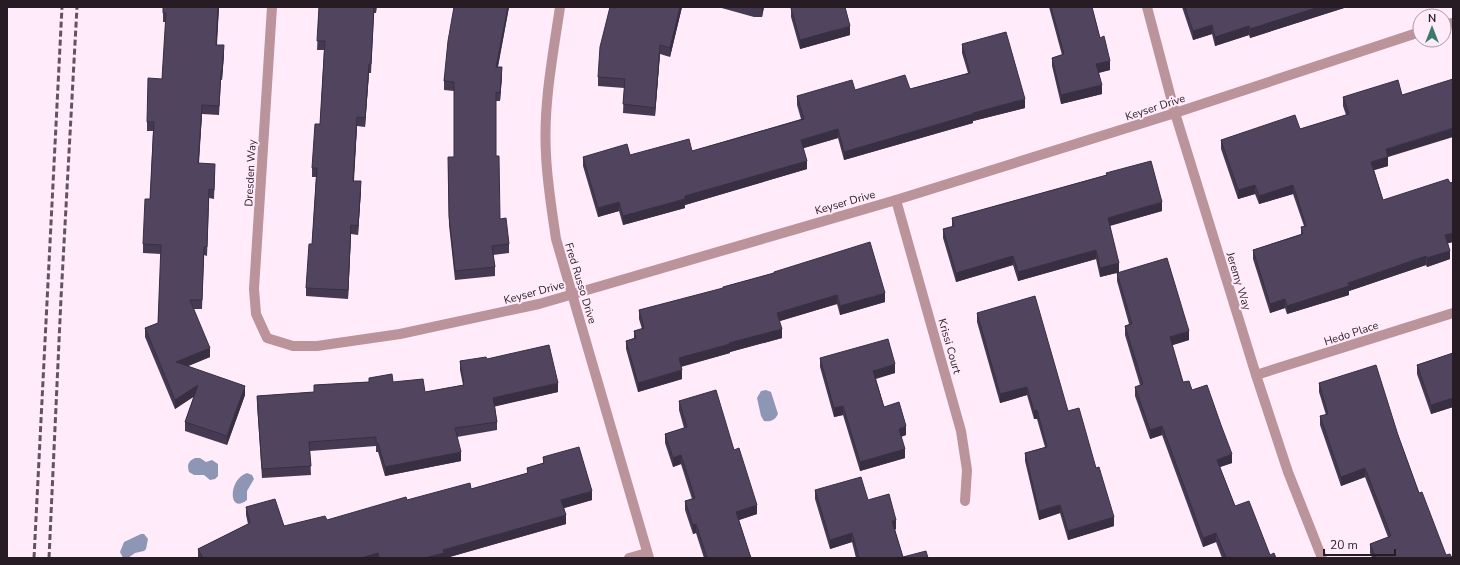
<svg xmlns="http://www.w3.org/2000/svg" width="1460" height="565" font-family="'Nunito Sans',sans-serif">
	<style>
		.water { fill: #8e96b5 }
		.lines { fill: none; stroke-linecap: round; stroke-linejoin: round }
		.minor { stroke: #bb939a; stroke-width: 10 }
		.rail { stroke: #62535e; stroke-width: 3; stroke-dasharray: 6 3; stroke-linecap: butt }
		.wall { fill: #453a52 }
		.shaded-wall { fill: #383042 }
		.building { fill: #50445f; stroke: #383042 }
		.labels { text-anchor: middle; stroke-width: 4; stroke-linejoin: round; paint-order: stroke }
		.street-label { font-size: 11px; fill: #271b24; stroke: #ffebf9 }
	</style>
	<rect width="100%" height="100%" fill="#ffebf9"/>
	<g class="water">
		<path d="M766 390 771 392 778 414C775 420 771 422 764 421L761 416 757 398 761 391Z"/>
		<path d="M195 458H200L206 462 212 460 218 464V476L215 479 210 480 204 475H194L189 472C187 465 188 461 195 458Z"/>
		<path d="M247 473 252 475 254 479 247 491V500C228 515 228 479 247 473Z"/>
		<path d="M141 534H144L148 539 146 549 144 551 135 553 128 558H123L120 552 124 542Z"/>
	</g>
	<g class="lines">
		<g class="minor">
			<path d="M272 7 254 289 256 314 267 338 293 346H317L400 334 539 304 896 200 1175 113 1420 32"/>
			<path d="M560 7C553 55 543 105 546 154 547 182 552 211 556 239L649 558"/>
			<path d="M1147 7 1175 113 1256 375 1288 472 1322 558"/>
			<path d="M1444 25 1453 23"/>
			<path d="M896 200 961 431 967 470 965 501"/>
			<path d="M1256 375 1453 313"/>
			<path d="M629 558 647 553"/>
		</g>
		<g class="rail">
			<path d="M34 558 62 7"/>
			<path d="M49 558 61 298 77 7"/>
		</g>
	</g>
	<g class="wall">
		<path d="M163 7H219L217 45 224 54 222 80H221L219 115 202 114 199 163 215 173 214 199 209 198 207 256 204 255 202 309H193L210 357 188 366 245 395 227 445 185 431V422L194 396 175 409 145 337V328L158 323 161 254 143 253V244L150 199 153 131H147V122L162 79 166 22H163Z"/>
		<path d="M319 7H377L376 13H374L371 73H369L365 127 357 126 354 181 361 190 358 235 351 234 348 299 306 296V288L312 244 316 177H312V168L320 124 324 50H317Z"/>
		<path d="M454 7H509L498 67 502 76 500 101H496V156L500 219 509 244V253L493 255 495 267V276L455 280 449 225 448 166 454 157V91L444 90V81Z"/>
		<path d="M619 7H682L670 57 660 54 655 116 623 113 624 88 598 86V77Z"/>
		<path d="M718 7H764L762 17H754Z"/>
		<path d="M1049 7H1092L1100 38 1110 70 1099 73 1102 94 1061 104 1052 66V58L1062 55Z"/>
		<path d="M1182 7H1344V8L1250 38 1249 35 1215 46 1212 34 1193 40Z"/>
		<path d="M791 8 850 35 800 49 791 17Z"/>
		<path d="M962 44 1025 108 973 121V123L844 160 838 138 803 148 807 169 685 205V208L623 225 619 211 598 217 583 166V157L630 155 692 151 801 119 797 105V96L855 90 910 89 968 73 962 53Z"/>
		<path d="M1343 97 1388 157V166L1374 170 1383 200 1453 182V242L1448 243 1450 259 1427 267 1426 265 1349 291V295L1287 314 1285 308 1270 313 1253 259V250L1301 234V227L1304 226 1293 194 1259 204 1255 194 1238 199 1221 149V140L1300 129 1346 115 1343 106Z"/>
		<path d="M1106 173 1162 211 1110 226 1119 272 1189 340 1172 345 1183 382 1192 390 1232 463 1220 467 1235 506 1270 555 1276 558H1222L1216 542 1203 547 1162 435 1150 439 1135 396V387L1140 385 1125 335V326L1129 324 1117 281V273L1100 277 1096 259 1018 281 1013 265 956 282 943 238V229L952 227V218L1106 175Z"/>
		<path d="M774 273 885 302 840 315 837 304 779 321 782 338 730 352V353L681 367 682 379 638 392 626 349V341L634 338V331L642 329 639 319V310L723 289V287Z"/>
		<path d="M977 313 1068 411 1096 468 1114 526 1068 540 1060 513 1039 520 1025 461V453L1045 447 1037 419H1034L1027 395 1000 403 977 322Z"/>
		<path d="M1453 353V407L1431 414 1417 374V365Z"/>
		<path d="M820 358 895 373 876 379 884 407 906 435 901 437 905 458 860 471 843 415 834 417 820 367Z"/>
		<path d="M487 359 558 392 495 406 497 422V430L457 437 461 461 385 476 378 452H376V446L310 451 311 475 262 478 257 404V396L314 392V385L369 382V378L393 382 425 392 463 385 460 370V361Z"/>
		<path d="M1319 383 1398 435 1419 493 1446 555 1452 558H1372L1370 553V544L1388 537 1365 477 1341 486 1320 425V416L1326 415 1319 392Z"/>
		<path d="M679 401 734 450 757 514 739 520 751 558H704L696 533 693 534 685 510V501L692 499 681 464 673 467 665 443V434L684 428 679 410Z"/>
		<path d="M543 457 592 500 564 508 566 524 446 558H198V549L248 524 246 515V507L284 526 327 520 407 500 471 489 527 473V468L543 463Z"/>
		<path d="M815 490 868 500 896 529 895 530 903 557 928 558H856L852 542 830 549 815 499Z"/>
	</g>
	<g class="shaded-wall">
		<path d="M218 7H219L216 53V45Z"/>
		<path d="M508 7H509L496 76V67Z"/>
		<path d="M680 7H682L670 57V48Z"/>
		<path d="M762 7H764L762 17Z"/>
		<path d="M1319 7H1344V8L1250 38V29Z"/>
		<path d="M1212 25V34L1193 40V31Z"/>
		<path d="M850 26V35L800 49V40Z"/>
		<path d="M1249 26V35L1215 46V37Z"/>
		<path d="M224 45V54L222 80V71Z"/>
		<path d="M660 45V54L655 116V108Z"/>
		<path d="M1110 61V70L1096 73V64Z"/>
		<path d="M369 64V73L365 127V118Z"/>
		<path d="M502 67V76L500 101V93Z"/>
		<path d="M1102 85V94L1061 104V95Z"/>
		<path d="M1025 99V108L973 121V123L844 160V152L973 113Z"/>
		<path d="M202 105V114L198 172V163Z"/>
		<path d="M357 117V126L353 189V181Z"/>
		<path d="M1453 128V137L1388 157V166L1371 171V162L1386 149Z"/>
		<path d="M838 129V138L801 149V140Z"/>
		<path d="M807 161V169L685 205V208L623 225V216L685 196Z"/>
		<path d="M361 181V190L358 235V226Z"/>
		<path d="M1255 185V194L1238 199V190Z"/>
		<path d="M1293 185V194L1259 204V196Z"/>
		<path d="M619 202V211L598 217V208Z"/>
		<path d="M1162 202V211L1108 226V218Z"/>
		<path d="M351 225V234L348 299V290Z"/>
		<path d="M1453 233V242L1445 244V235Z"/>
		<path d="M1096 250V259L1018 281V272Z"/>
		<path d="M1450 251V259L1427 267V258Z"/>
		<path d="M1013 256V265L956 282V273Z"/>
		<path d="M1426 256V265L1349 291V295L1287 314V306L1348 283Z"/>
		<path d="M1119 263V272L1100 277V268Z"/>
		<path d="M885 293V302L840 315V306Z"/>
		<path d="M837 295V304L777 322V313Z"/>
		<path d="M1285 299V308L1270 313V304Z"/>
		<path d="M782 329V338L730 352V353L679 367V358L729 343Z"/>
		<path d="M1189 331V340L1170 346V337Z"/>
		<path d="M210 348V357L176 371V362Z"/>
		<path d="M895 364V373L873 379V371Z"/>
		<path d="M682 370V379L638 392V383Z"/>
		<path d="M558 383V392L493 407V398Z"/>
		<path d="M198 385V394L175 409V400Z"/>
		<path d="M245 386V395L227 445V436Z"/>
		<path d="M1027 387V395L1000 403V394Z"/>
		<path d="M1453 398V407L1431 414V405Z"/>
		<path d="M843 406V415L834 417V408Z"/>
		<path d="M1037 410V419H1034V411Z"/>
		<path d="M906 426V435L899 437V429Z"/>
		<path d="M1162 426V435L1150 439V430Z"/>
		<path d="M905 449V458L860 471V462Z"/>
		<path d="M461 452V461L385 476V467Z"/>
		<path d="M1232 454V463L1217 468V460Z"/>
		<path d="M681 455V464L673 467V458Z"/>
		<path d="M1365 468V477L1341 486V477Z"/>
		<path d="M592 491V500L561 509V500Z"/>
		<path d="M757 505V514L736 521V512Z"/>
		<path d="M1060 505V513L1039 520V511Z"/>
		<path d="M566 515V524L446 558H425L443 550Z"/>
		<path d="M1114 517V526L1068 540V531Z"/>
		<path d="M896 520V529L892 530V521Z"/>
		<path d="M696 524V533L693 534V525Z"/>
		<path d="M852 533V542L830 549V540Z"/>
		<path d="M1216 533V542L1203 547V538Z"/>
		<path d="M378 553V558H361Z"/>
	</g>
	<g class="building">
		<path d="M163 7H218L216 45H224L222 71H221L219 106 202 105 198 163 215 164 214 190 209 189 207 247H204L202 300H190L210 348 176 362 245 386 227 436 185 422 198 385 175 400 145 328 158 323 161 245 143 244 145 199H150L154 122H147L148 78 162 79 166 13H163Z"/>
		<path d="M319 7H374L371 64H369L365 118 357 117 353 181H361L358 226 351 225 348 290 306 288 309 244H312L317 168H312L315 124H320L325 41H317Z"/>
		<path d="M454 7H508L496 67H502L500 93 496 92V156H499L500 219 506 218 509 244 492 246 495 267 455 271 449 216 448 157H454V82L444 81 448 41Z"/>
		<path d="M610 7 618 9 619 7H680L670 48 660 45 655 108 623 104 625 79 598 77 600 47Z"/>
		<path d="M750 7H762V8H754Z"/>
		<path d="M794 7H845L850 26 800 40 791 8Z"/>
		<path d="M1051 7H1092L1100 38 1104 36 1110 61 1096 64 1102 85 1061 95 1052 58 1064 54Z"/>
		<path d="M1185 7H1319L1250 29 1249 26 1215 37 1212 25 1193 31Z"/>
		<path d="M1006 32 1025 99 973 113V114L844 152 838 129 801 140 807 161 685 196V199L623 216 619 202 598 208 583 157 627 144 630 155 689 139 692 151 804 119 797 96 852 80 855 90 905 75 910 89 970 73 962 44Z"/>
		<path d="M1453 79V128L1386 149 1388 157 1371 162 1383 200 1448 179 1450 183 1453 182V233L1445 235 1450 251 1427 258 1426 256 1348 283 1349 286 1287 306 1285 299 1270 304 1253 250 1303 234 1301 227 1306 226 1293 185 1259 196 1255 185 1238 190 1221 140 1295 115 1300 129 1349 114 1343 97 1398 80 1402 95Z"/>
		<path d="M1151 161 1162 202 1108 218 1119 263 1100 268 1096 250 1018 272 1013 256 956 273 943 229 954 226 952 218 1107 175 1106 173Z"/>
		<path d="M870 242 885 293 840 306 837 295 777 313 782 329 729 343 730 344 679 358 682 370 638 383 626 341 636 338 634 331 644 328 639 310 723 288V287L774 273V272Z"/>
		<path d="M1167 258 1189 331 1170 337 1183 382 1189 381 1192 390 1207 385 1221 425 1232 454 1217 460 1235 506 1249 501 1270 555 1274 553 1276 558H1226L1216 533 1203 538 1162 426 1150 430 1135 387 1143 384 1125 326 1132 324 1117 273Z"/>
		<path d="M1035 296 1068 411 1079 408 1096 468 1099 467 1114 517 1068 531 1060 505 1039 511 1025 453 1047 447 1037 410 1034 411 1027 387 1000 394 977 313Z"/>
		<path d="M888 339 895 364 873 371 884 407 899 402 906 426 899 429 905 449 860 462 843 406 834 408 820 358Z"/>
		<path d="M549 345 558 383 493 398 497 422 455 428 461 452 385 467 378 443H376V437L309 442 311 466 262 469 257 396 314 392V385L369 382V378L392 374 393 382 423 379 425 392 464 385 460 361 486 357 487 359Z"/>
		<path d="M1453 353V398L1431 405 1417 365Z"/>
		<path d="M1376 365 1398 435 1419 493 1422 492 1446 555 1450 554 1452 558H1376L1370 544 1391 536 1365 468 1341 477 1320 416 1328 414 1319 383Z"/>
		<path d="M716 390 734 450 739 448 757 505 736 512 751 558H707L696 524 693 525 685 501 695 498 681 455 673 458 665 434 687 427 679 401Z"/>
		<path d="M579 447 592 491 561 500 566 515 443 550 444 553 425 558H379L378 553 361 558H203L198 549 250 523 246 507 275 499 284 526 325 516 327 520 406 497 407 500 470 483 471 489 528 473 527 468 544 463 543 457Z"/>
		<path d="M861 477 868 500 889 494 896 520 892 521 903 557 926 551 928 558H859L852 533 830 540 815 490Z"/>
	</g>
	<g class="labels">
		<g class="street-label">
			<text transform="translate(1155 107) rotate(-18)" y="4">Keyser Drive</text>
			<text transform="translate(250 173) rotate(-87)" y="4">Dresden Way</text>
			<text transform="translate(845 202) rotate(-16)" y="4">Keyser Drive</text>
			<text transform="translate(1239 281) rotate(73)" y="4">Jeremy Way</text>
			<text transform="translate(581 283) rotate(73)" y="4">Fred Russo Drive</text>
			<text transform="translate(534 292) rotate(-15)" y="4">Keyser Drive</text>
			<text transform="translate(1351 333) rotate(-18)" y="4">Hedo Place</text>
			<text transform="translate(950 346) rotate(74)" y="4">Krissi Court</text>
		</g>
	</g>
	<rect width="1460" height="565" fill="none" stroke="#271b24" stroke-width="16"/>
	<g transform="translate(1432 28)"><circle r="19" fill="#ffebf9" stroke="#a998a4"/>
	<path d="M0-3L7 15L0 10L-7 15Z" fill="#397c6f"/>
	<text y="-6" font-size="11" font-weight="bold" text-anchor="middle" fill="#271b24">N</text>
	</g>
	<path d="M1324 549v6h71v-6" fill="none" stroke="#271b24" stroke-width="2"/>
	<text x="1330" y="549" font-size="12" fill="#271b24" stroke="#ffebf9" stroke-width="3" paint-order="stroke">20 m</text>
</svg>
